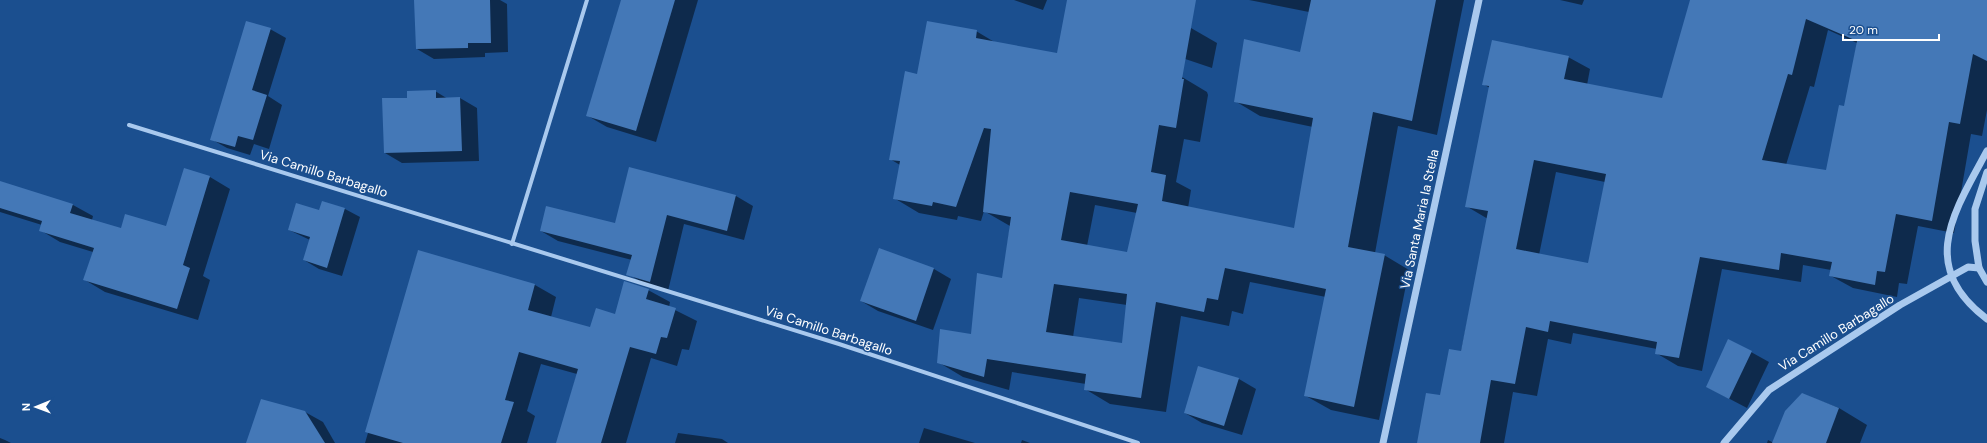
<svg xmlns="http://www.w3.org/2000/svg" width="1987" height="443" font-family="'DM Sans',sans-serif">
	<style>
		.shadow { fill: #0007; fill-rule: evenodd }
		.building { fill: #4478b7; fill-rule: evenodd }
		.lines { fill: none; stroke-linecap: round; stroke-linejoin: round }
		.minor { stroke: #a9c9ee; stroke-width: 4 }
		.tertiary { stroke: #a9c9ee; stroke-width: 7 }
		.labels { text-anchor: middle; stroke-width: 3; stroke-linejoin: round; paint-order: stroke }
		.street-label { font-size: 13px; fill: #fff; stroke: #1b4f8f }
	</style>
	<rect width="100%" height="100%" fill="#1b4f8f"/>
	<g class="shadow">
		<path d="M415 0H500L507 4 508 52 485 53V57L434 59 417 49Z"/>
		<path d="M622 0H698L656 142 607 127 588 116Z"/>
		<path d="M1014 0H1047L1043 10Z"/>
		<path d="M1249 0H1464L1437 135 1398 126 1375 253 1384 255 1409 270 1379 420 1331 410 1306 396 1326 297 1250 282 1243 314 1232 311 1229 326 1181 316 1166 412 1110 404 1085 389 1086 384 1012 372 1009 390 963 377 938 362 972 335 1003 279 1010 226 984 211 981 221 958 216 957 220 919 213 894 198 900 165 890 159 918 75 976 31 996 43 1182 77 1207 92 1208 95 1200 142 1184 139 1176 182 1191 190 1188 208 1295 229 1313 127 1260 116 1235 101 1301 53 1309 12ZM1095 205 1137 213 1128 253 1087 246ZM1079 298 1127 305 1123 344 1073 337Z"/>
		<path d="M1560 0H1584L1582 5Z"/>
		<path d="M1691 0H1987V110L1982 136 1971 134 1954 233 1918 226 1907 284 1899 283 1897 297 1853 288 1831 276V270L1803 265 1801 282 1722 269 1702 371 1678 366 1656 353 1657 349 1573 333 1571 344 1548 339 1537 396 1513 392 1504 443H1418L1461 352 1488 219 1466 206 1490 88 1483 84 1568 57 1590 69 1587 85 1663 100ZM1828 30 1857 43 1845 108 1827 172 1786 165 1810 86 1814 87ZM1556 172 1605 182 1589 264 1539 255Z"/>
		<path d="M1191 28 1217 43 1212 68 1120 37Z"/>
		<path d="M270 29 286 38 268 96 282 105 269 149 254 144 250 155 227 148 211 139Z"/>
		<path d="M435 91 448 99 460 98 477 108 479 161 402 163 385 153 408 99Z"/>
		<path d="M210 177 230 189 203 276 210 280 198 320 105 292 85 280 93 252 60 242 40 230 42 225 0 212V182L73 205 93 216 92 220 122 230 167 228Z"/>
		<path d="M736 196 753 206 744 240 684 224 668 291 645 284 628 274 632 260 558 241 541 231 616 224Z"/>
		<path d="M323 202 345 209 360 217 342 276 319 269 304 260 310 240 289 230 319 211Z"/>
		<path d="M880 249 934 269 951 279 933 330 878 311 861 301Z"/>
		<path d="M418 251 535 285 556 297 551 317 591 329 616 315 648 290 670 302 669 307 697 321 689 350 682 349 677 366 651 358 626 443H557L577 374 541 364 527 411 535 416 527 443H365L397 335Z"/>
		<path d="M1751 352 1769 362 1747 408 1707 387Z"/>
		<path d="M1239 379 1256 389 1242 435 1202 423 1185 413Z"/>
		<path d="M1802 394 1839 408 1867 425 1860 443H1767L1768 440 1774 443Z"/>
		<path d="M305 412 323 422 335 443H247Z"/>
		<path d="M924 428 975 443H919Z"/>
		<path d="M678 433 722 439 728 443H675Z"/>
		<path d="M0 438 5 440 11 443H0Z"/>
		<path d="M1022 440 1030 443H1021Z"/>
	</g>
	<g class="building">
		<path d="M414 0H490L491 43H468V48L416 49Z"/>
		<path d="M621 0H675L636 131 586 116Z"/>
		<path d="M1067 0H1196L1182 79H1184L1176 128 1159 125 1151 172 1166 175 1162 201 1294 228 1313 118 1234 102 1244 39 1300 52 1311 0H1436L1412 121 1373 112 1348 247 1385 254 1354 407 1304 396 1326 289 1225 268 1218 300 1207 298 1204 312 1156 302 1141 398 1084 390 1086 374 987 359 984 377 937 363 940 329 971 334 977 273 1002 278 1011 217 983 212 991 129 984 128 956 207 933 202 932 206 893 199 900 161 889 160 905 71 917 74 927 21 977 30 976 38 1057 53ZM1070 192 1138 204 1127 252 1061 240ZM1054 284 1127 294 1122 343 1046 332Z"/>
		<path d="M1690 0H1987V61L1973 54 1960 124 1949 122 1932 221 1896 214 1885 272 1877 271 1875 285 1829 276 1832 262 1781 253 1779 270 1700 257 1679 358 1655 354 1657 342 1550 321 1548 332 1526 327 1515 384 1491 380 1480 443H1417L1426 393 1440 395 1449 349 1461 351 1488 211 1465 207 1489 86 1482 85 1492 40 1569 56 1564 79 1662 98ZM1806 19 1857 41 1844 106 1839 105 1826 170 1762 160 1788 74 1792 75ZM1534 160 1606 174 1588 263 1516 249Z"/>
		<path d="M246 21 271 28 252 90 267 95 253 140 238 136 235 147 210 140Z"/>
		<path d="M436 90V98L460 97 462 151 384 153 382 98H407V91Z"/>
		<path d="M629 167 736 195 727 231 667 215 650 282 626 275 632 255 540 231 546 206 615 223Z"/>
		<path d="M184 168 210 176 183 265 190 268 177 309 83 280 94 248 39 231 42 221 0 208V181L73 204 70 213 121 228 125 214 166 226Z"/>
		<path d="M322 201 345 208 327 268 303 260 310 237 288 230 296 203 319 210Z"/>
		<path d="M879 248 934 268 916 321 860 301Z"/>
		<path d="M418 250 535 284 528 310 590 327 596 308 615 314 624 281 649 289 646 299 676 308 667 338 661 337 656 354 630 347 601 443H556L578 369 519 352 505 400 514 402 501 443H403L365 432Z"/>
		<path d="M1728 339 1752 351 1729 399 1706 387Z"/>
		<path d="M1198 366 1239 378 1224 426 1184 413Z"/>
		<path d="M1802 393 1839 408 1826 443H1772L1785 411Z"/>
		<path d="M261 399 305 411 325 443H246Z"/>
	</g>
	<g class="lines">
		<g class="minor">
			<path d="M129 125 839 344 1138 443"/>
			<path d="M512 244 587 0"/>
		</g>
		<g class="tertiary">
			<path d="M1987 151C1954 212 1917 266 1987 319"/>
			<path d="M1987 172 1975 209V241L1979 268 1987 282"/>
			<path d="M1383 443 1479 0"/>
			<path d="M1724 443 1769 390 1900 305 1968 267 1979 268"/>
		</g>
	</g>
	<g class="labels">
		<g class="street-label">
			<text transform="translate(324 173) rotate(17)" y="5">Via Camillo Barbagallo</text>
			<text transform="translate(1419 219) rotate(-78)" y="5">Via Santa Maria la Stella</text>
			<text transform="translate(829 330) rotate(18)" y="5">Via Camillo Barbagallo</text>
			<text transform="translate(1836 332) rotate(-32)" y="5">Via Camillo Barbagallo</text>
		</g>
	</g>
	<g transform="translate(36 407) rotate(269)" stroke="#1b4f8f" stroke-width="3" paint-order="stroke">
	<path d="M0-3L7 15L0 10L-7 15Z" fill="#ffffff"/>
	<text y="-6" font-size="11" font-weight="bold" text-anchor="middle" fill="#ffffff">N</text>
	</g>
	<path d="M1843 34v6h96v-6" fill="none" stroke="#ffffff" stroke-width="2"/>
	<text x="1849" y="34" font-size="12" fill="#ffffff" stroke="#1b4f8f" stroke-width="3" paint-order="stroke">20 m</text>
</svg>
